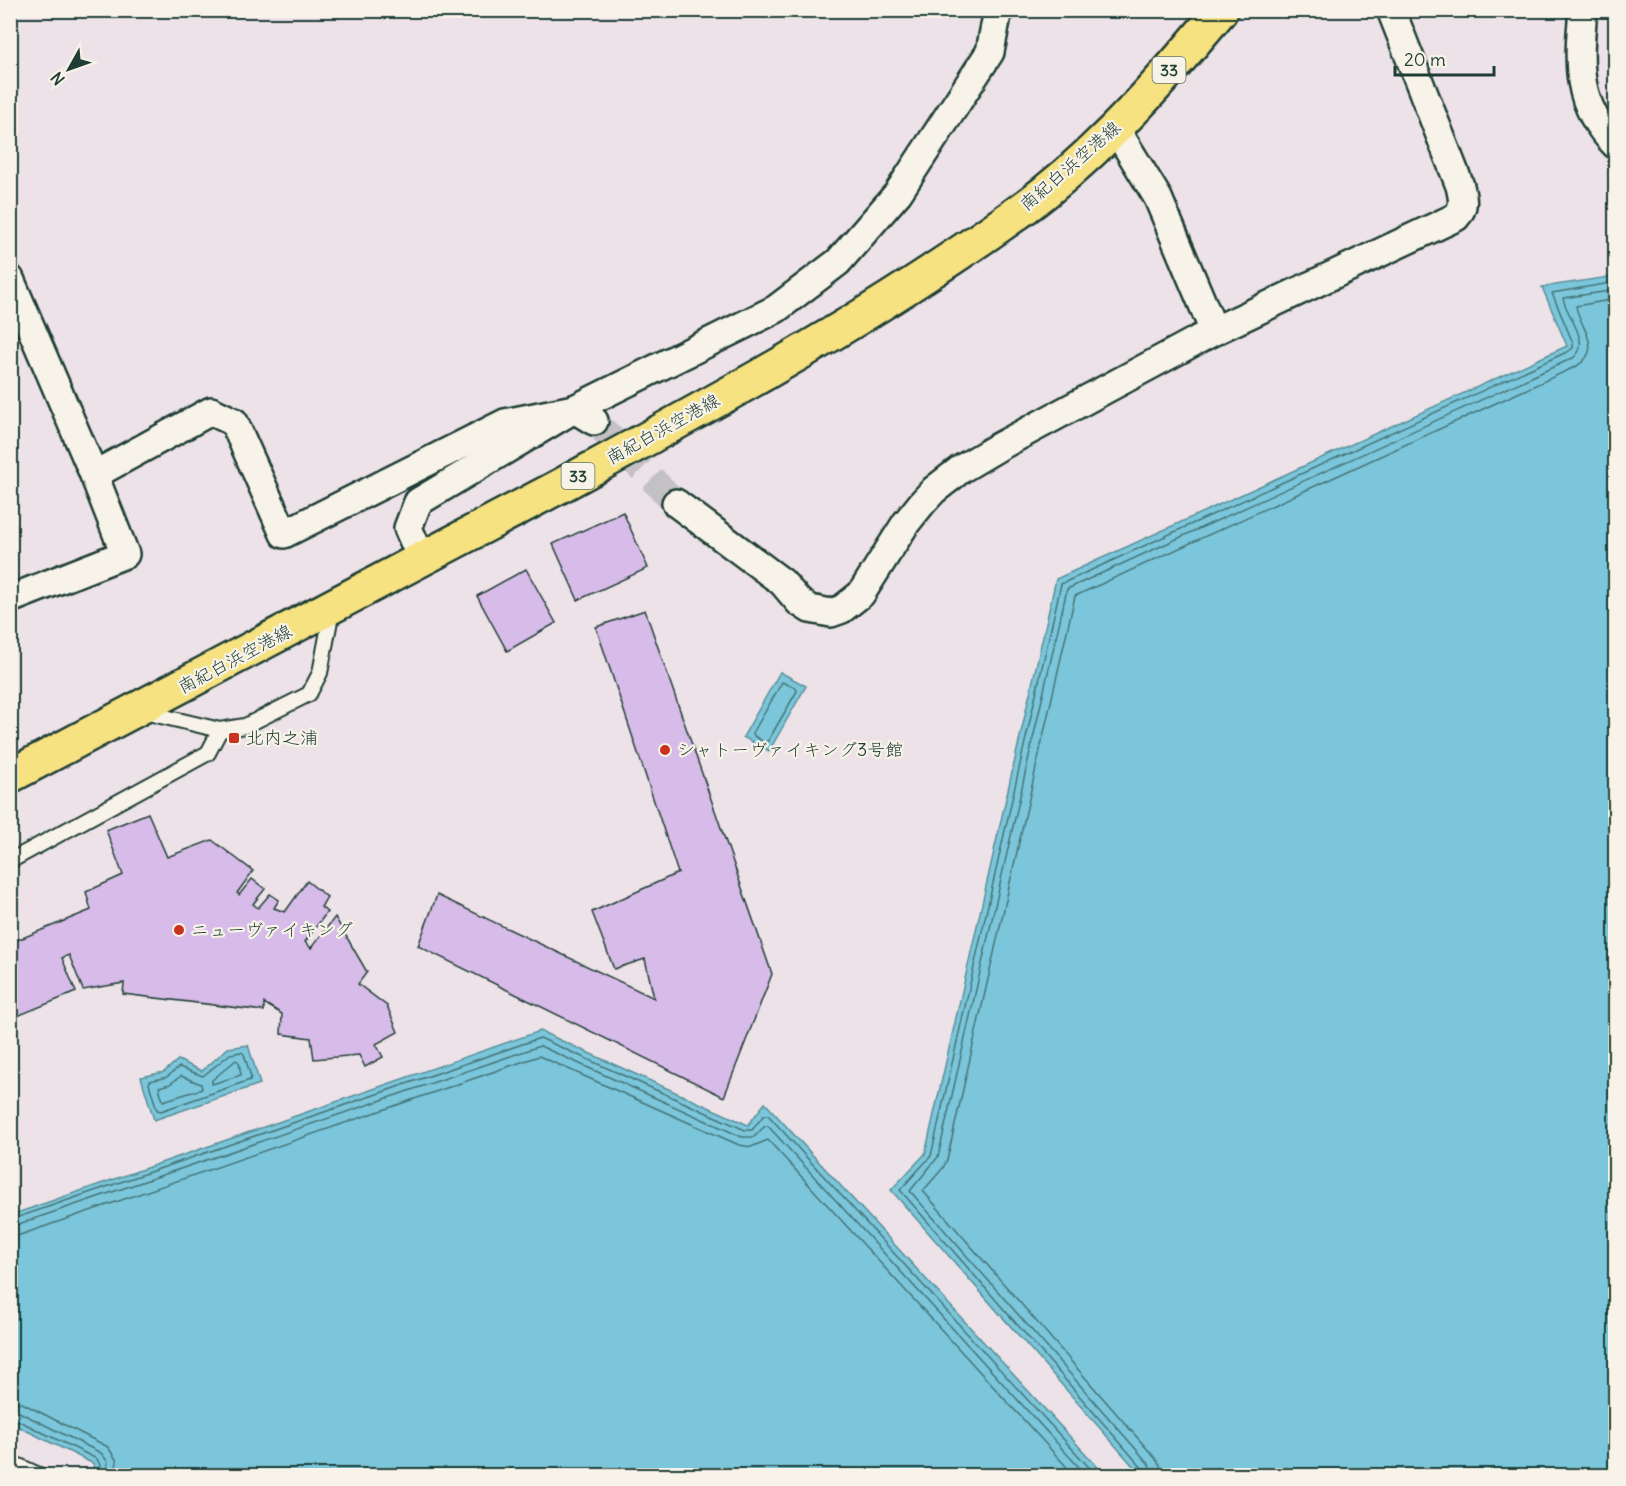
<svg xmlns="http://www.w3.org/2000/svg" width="1626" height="1486" font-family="Delius,'Klee One',sans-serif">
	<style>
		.water { fill: #7bc6db; stroke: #568f98; stroke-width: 1.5 }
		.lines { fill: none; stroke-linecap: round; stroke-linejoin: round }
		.shore { stroke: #447477; stroke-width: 1.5 }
		.building { fill: #d7bbe9; stroke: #1f3d34; stroke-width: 1.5 }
		.minor-tunnel { stroke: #c4c1c4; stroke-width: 27; stroke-dasharray: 27 14; stroke-linecap: butt }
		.service-casing { stroke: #1f3d34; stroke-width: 18 }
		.minor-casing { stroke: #1f3d34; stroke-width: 32 }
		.primary-casing { stroke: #1f3d34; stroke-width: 38 }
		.service { stroke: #f7f3e8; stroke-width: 14 }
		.minor { stroke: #f7f3e8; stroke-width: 27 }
		.primary { stroke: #f7e281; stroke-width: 33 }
		.poi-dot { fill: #c8321e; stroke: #f7f3e8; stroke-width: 2 }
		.labels { text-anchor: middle; stroke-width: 4.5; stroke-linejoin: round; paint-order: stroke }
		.shield { fill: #f7f3e8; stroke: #60746a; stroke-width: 1.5 }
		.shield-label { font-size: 16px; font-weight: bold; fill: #1f3d34 }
		.street-label { font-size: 18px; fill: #1f3d34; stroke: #f7f3e8 }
		.poi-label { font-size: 18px; fill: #1f3d34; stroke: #f7f3e8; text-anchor: start }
	</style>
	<rect width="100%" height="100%" fill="#ede2e8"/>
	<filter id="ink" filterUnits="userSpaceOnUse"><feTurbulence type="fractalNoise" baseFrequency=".0167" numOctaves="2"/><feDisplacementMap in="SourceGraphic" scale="12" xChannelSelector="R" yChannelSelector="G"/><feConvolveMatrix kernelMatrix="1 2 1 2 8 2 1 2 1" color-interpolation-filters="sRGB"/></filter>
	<g filter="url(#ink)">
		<g class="water">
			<path d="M1615 276V1475H1141L891 1190 925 1154 1056 579 1567 346 1542 287Z"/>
			<path d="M780 672 806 686 769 751 743 737Z"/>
			<path d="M540 1031 748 1125 765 1103 1105 1475 91 1476 94 1464 11 1423V1215Z"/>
			<path d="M248 1045 260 1084 154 1120 141 1077 164 1072 178 1060 202 1071 228 1048Z"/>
		</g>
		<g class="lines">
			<g class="shore">
				<path d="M782 682 796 688 797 691 768 741 764 742 754 736 753 733Z"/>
				<path d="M241 1052 244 1054 251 1077 250 1080 161 1111 157 1110 149 1084 150 1081 167 1077 179 1067 203 1076 230 1054Z"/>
				<path d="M236 1060 239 1062 241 1075 212 1084V1080Z"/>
				<path d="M181 1076 201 1084 202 1089 163 1101 159 1087 170 1084Z"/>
				<path d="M10 1220 540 1038 745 1130H752L764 1115H768L1097 1476"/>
				<path d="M10 1227 540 1046 742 1137H754L765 1126H768L1087 1476"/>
				<path d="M10 1236 20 1235 539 1056 739 1145 751 1147 768 1140 1075 1476"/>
				<path d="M10 1401 22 1403 108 1447 117 1461 115 1476"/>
				<path d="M10 1410 19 1412 101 1453 108 1462 105 1476"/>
				<path d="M10 1418 15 1419 97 1459 100 1465 97 1476"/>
				<path d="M1145 1476 1143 1469 900 1190 931 1156 1061 584 1569 351 1573 348V343L1552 293 1616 282"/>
				<path d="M1152 1476 1149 1464 910 1191 938 1157 1067 589 1573 358C1593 343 1566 316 1563 298L1616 290"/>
				<path d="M1161 1476 1160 1465 1155 1458 923 1191 943 1168 947 1160 1075 596 1577 366C1605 348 1579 327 1576 306L1616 299"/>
			</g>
		</g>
		<g class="building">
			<path d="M623 512 648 568 578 600 553 544Z"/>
			<path d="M526 569 556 623 507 651 477 596Z"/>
			<path d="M645 610 772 974 724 1097 418 946 437 895 654 998 645 959 614 969 592 912 678 873 596 627Z"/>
			<path d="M148 813 167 857 212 840 253 871 237 893 239 895 252 879 265 889 253 904 258 908 270 894 279 900 274 908 285 912 307 881 327 897 321 907 327 912 305 942 311 948 335 917 367 972 358 984 387 1006 398 1032 376 1044 383 1057 365 1067 359 1055 314 1059 311 1038 281 1034 282 1014 264 1003V1011L123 994 124 983 83 990 69 955 62 958 76 992 10 1019V943L91 910 86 892 123 875 106 830Z"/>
		</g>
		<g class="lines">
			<path class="minor-tunnel" d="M594 421 676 503"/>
			<defs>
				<g id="service">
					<path d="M144 712 220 730 245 726 309 694 320 673 332 610"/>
					<path d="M10 861 208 753 220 730"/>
					<path d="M10 1462 41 1476"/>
				</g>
				<g id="minor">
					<path d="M1583 10C1578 63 1575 105 1616 145"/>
					<path d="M1116 129 1158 198 1214 331"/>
					<path d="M10 279 94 475 125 554 10 599"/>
					<path d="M94 475 211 411 234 422 284 534 505 423 574 409 594 421"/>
					<path d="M676 503 782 582 799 602 810 609 831 613 842 609 861 594 906 523 922 503 934 490 961 469 1000 446 1214 331 1456 217C1465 207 1463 199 1460 186L1391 10"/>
					<path d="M422 560 408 528 418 502 574 409 776 309 838 262 898 193 990 52 998 10"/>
				</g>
				<path id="primary" d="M10 776C195 680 379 583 562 485 685 418 809 352 926 275 966 249 1007 222 1045 192 1111 139 1167 75 1221 10"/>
			</defs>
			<use href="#service" class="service-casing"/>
			<use href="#minor" class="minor-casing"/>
			<use href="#primary" class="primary-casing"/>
			<use href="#service" class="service"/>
			<use href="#minor" class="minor"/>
			<use href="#primary" class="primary"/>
		</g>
	</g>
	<g class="poi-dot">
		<rect x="228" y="732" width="12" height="12" rx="3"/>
		<circle cx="665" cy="750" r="6"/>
		<circle cx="179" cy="930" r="6"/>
	</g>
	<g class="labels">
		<g class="shield">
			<rect x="1152.5" y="57" width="33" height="26" rx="4.5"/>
			<rect x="561.5" y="463" width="33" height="26" rx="4.5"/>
		</g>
		<g class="shield-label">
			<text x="1169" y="76">33</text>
			<text x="578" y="482">33</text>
		</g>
		<g class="street-label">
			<text transform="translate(1070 166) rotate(-41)" y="6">南紀白浜空港線</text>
			<text transform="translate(663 429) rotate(-29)" y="6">南紀白浜空港線</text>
			<text transform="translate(235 659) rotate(-28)" y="6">南紀白浜空港線</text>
		</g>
		<g class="poi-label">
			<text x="246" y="744">北内之浦</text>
			<text x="677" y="756">シャトーヴァイキング3号館</text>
			<text x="191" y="936">ニューヴァイキング</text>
		</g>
	</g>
	<rect width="1626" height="1486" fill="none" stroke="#f7f3e8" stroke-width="36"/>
	<rect x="18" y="18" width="1590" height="1450" fill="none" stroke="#1f3d34" stroke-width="2" filter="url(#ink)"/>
	<g transform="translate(69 69) rotate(230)" stroke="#f7f3e8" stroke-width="4.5" paint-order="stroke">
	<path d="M0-4.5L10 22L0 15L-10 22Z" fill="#1f3d34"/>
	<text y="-9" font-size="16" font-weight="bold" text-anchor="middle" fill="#1f3d34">N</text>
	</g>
	<path d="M1395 66v9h99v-9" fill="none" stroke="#1f3d34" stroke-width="3"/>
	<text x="1404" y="66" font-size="18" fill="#1f3d34" stroke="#f7f3e8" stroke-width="4.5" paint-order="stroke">20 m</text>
</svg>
